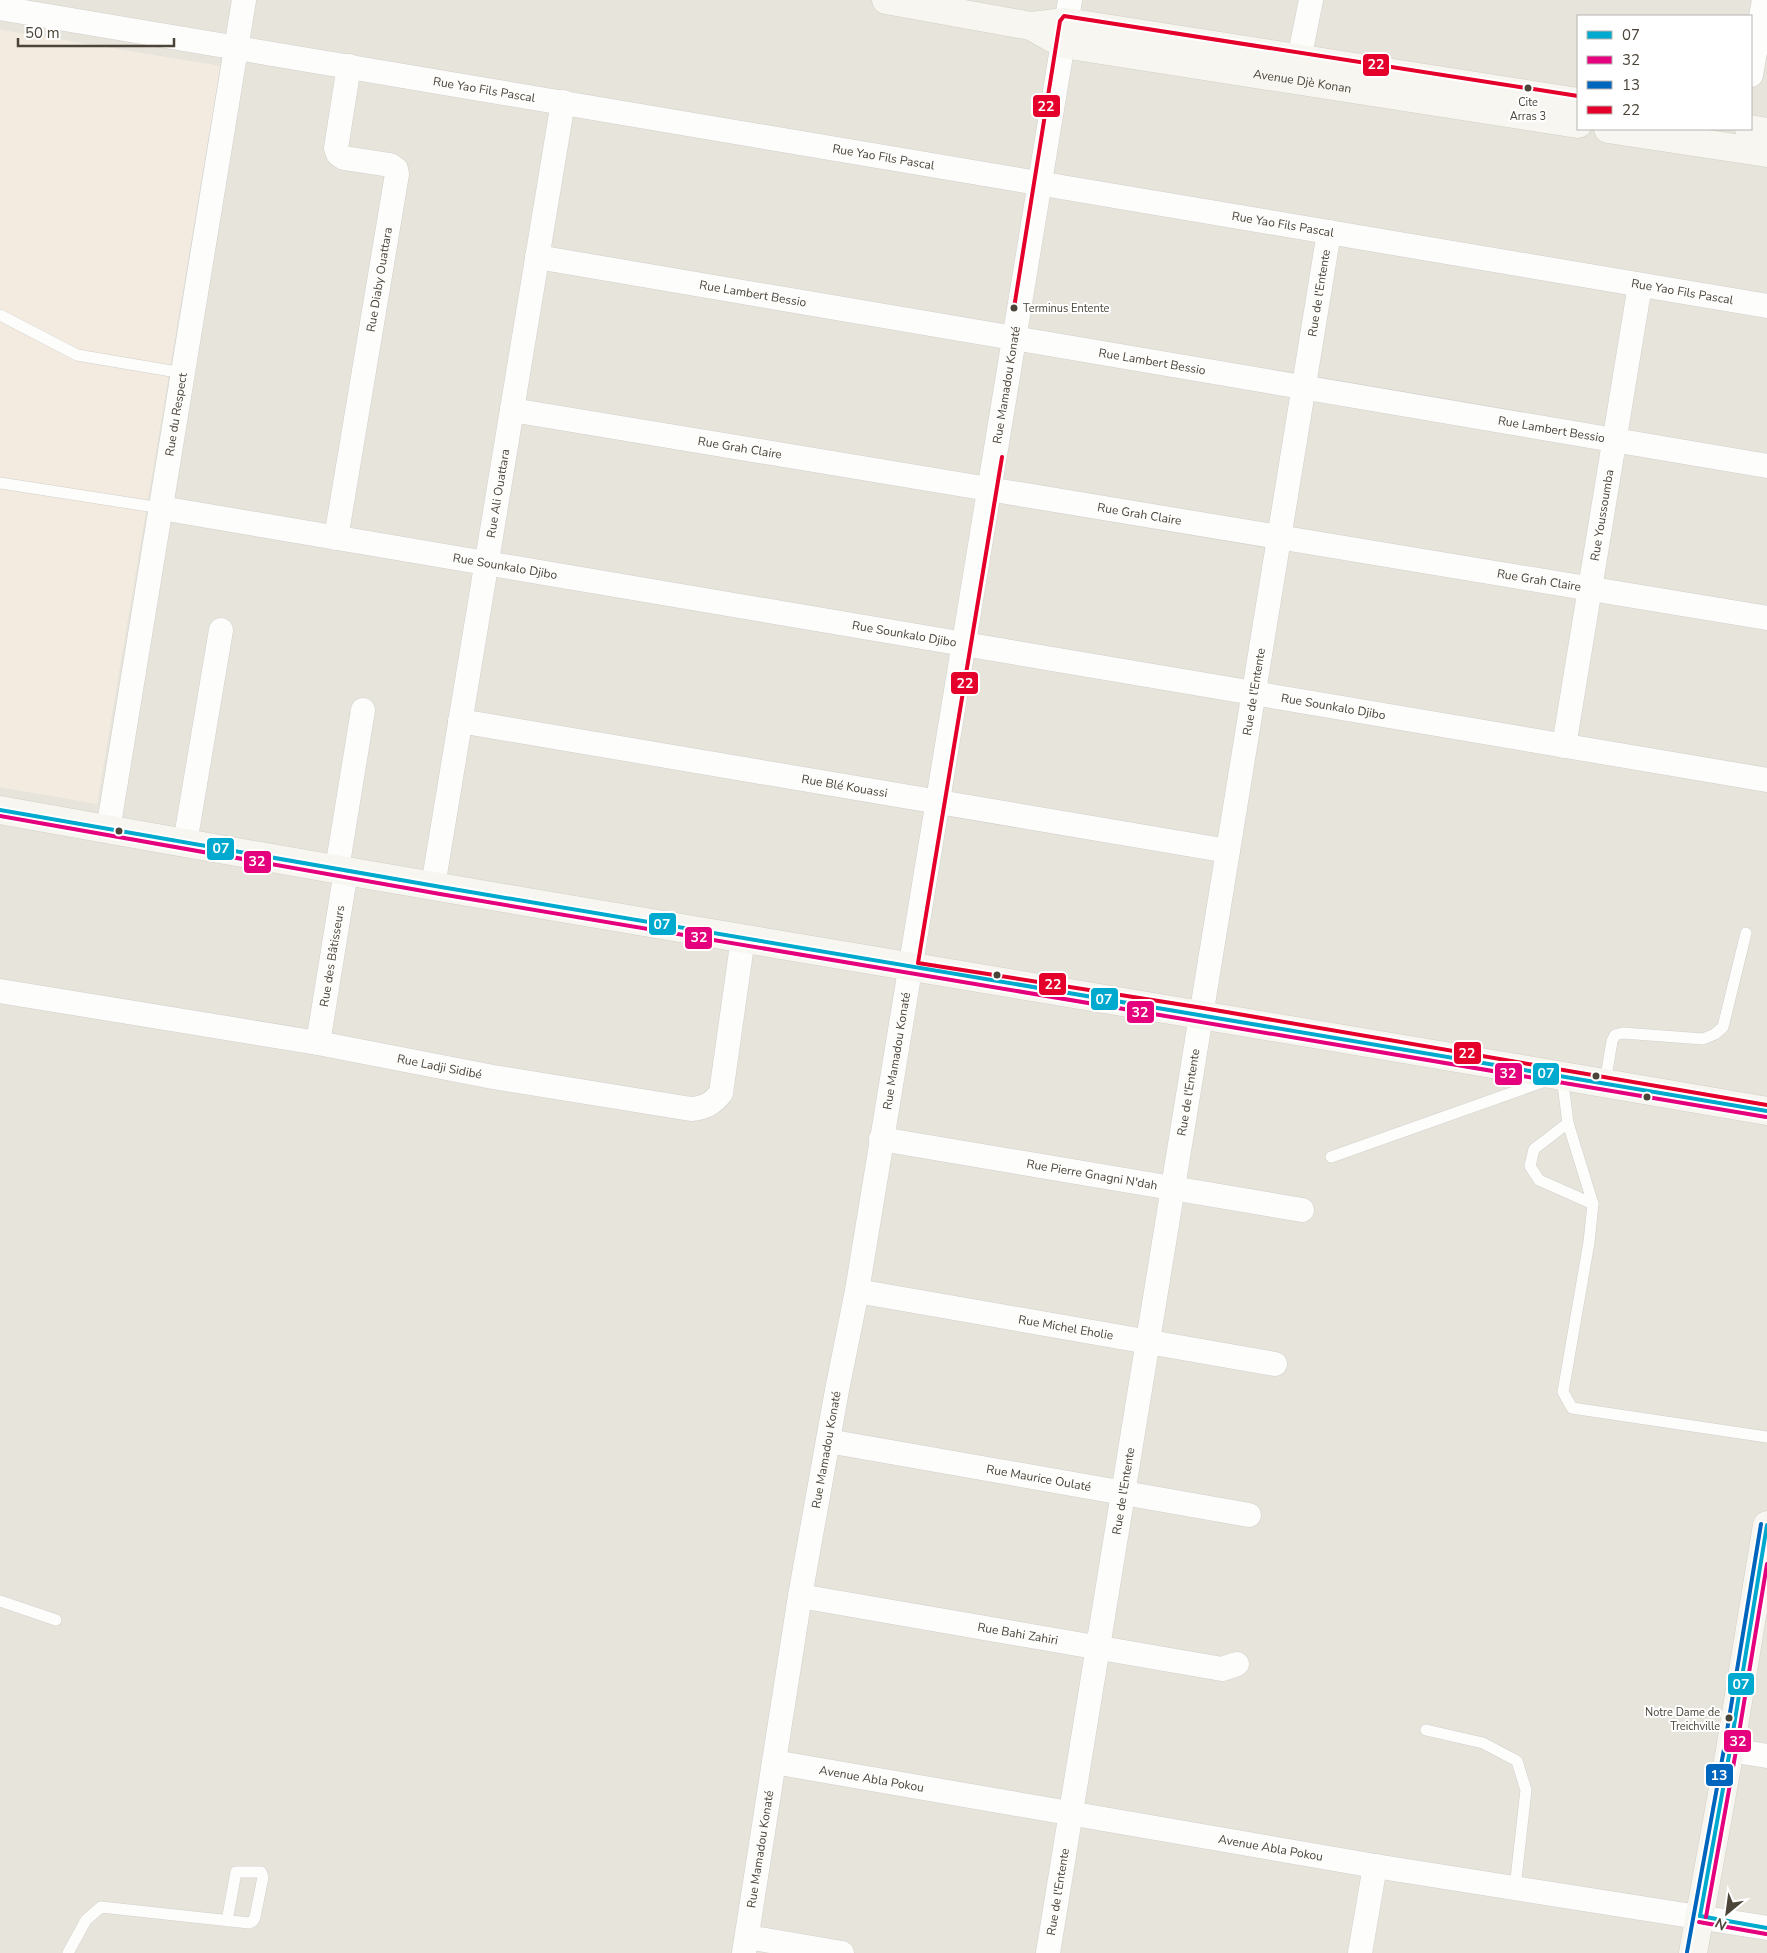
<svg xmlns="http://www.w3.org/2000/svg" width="1767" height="1953" font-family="'Nunito Sans',sans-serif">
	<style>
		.residential { fill: #e7e4dc; fill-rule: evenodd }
		.commercial { fill: #f3ebdf }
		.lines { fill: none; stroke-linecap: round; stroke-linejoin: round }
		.lane-casing { stroke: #d2d0cb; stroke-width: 12 }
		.street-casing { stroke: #d2d0cb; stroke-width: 25 }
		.secondary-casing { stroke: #d3cfc5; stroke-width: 29 }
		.lane { stroke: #fdfdfc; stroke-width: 11 }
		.street { stroke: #fdfdfc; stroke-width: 24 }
		.secondary { stroke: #f7f6f1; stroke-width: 28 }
		.bus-1-casing { stroke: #fff; stroke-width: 8 }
		.bus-2-casing { stroke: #fff; stroke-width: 8 }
		.bus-3-casing { stroke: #fff; stroke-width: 8 }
		.bus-4-casing { stroke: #fff; stroke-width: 8 }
		.bus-1 { stroke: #00a9ce; stroke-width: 4 }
		.bus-2 { stroke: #e5007d; stroke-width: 4 }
		.bus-3 { stroke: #0065bd; stroke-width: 4 }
		.bus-4 { stroke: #e4002b; stroke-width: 4 }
		.bus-dot { fill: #4b4439; stroke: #fff; stroke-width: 2 }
		.labels { text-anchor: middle; stroke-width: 4; stroke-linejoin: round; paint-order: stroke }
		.bus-label { font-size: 11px; fill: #4b4439; stroke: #fff }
		.street-label { font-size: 12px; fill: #4b4439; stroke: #fff }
		.line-badge { stroke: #fff; stroke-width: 2 }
		.badge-label { font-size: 14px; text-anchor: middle; font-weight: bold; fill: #fff }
	</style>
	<rect width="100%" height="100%" fill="#f4f2ee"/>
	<path class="residential" d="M0 0H1767V1953H0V787L97 803 220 66 0 30ZM1578 16H1751V129H1578Z"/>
	<path class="commercial" d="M0 30 220 66 97 804 0 787Z"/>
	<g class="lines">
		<defs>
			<g id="lane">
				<path d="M0 315 77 355 183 373"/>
				<path d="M0 483 161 508"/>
				<path d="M1562 1077 1568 1123 1593 1204 1589 1242 1563 1392 1572 1408 1767 1437"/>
				<path d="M1605 1083 1612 1041 1615 1035 1623 1033 1703 1039 1715 1034 1723 1027 1746 933"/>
				<path d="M1568 1123 1534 1149 1530 1166 1539 1180 1593 1204"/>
				<path d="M1331 1157 1548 1080"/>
				<path d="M0 1601 56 1620"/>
				<path d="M1426 1730 1483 1743 1517 1761 1526 1790 1515 1888"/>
				<path d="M68 1953 86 1920 101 1907 249 1923 253 1921 255 1917 263 1877 261 1872H236L227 1921"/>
			</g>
			<g id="street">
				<path id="s1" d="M0 8 1767 306"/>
				<path d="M1299 59 1311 0"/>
				<path d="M1751 75 1764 0"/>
				<path id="s2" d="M537 257 1767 466"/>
				<path id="s3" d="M512 410 1767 618"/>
				<path id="s4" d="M161 508 1767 780"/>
				<path id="s5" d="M336 538 397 174 396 169 390 165 344 158 338 154 336 148 349 66"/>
				<path id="s6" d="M460 721 1228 851"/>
				<path id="s7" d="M1564 746 1640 285"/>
				<path id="s8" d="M108 830 244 0"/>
				<path d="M185 843 221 630"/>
				<path d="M337 869 363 710"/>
				<path id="s9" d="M433 886 563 102"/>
				<path id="s10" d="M0 991 318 1043 493 1077 691 1109C705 1108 712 1104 721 1093L743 938"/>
				<path id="s11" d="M318 1043 346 871"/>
				<path id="s12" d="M881 1139 1302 1210"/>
				<path id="s13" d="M857 1291 1275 1364"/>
				<path id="s14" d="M828 1441 1249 1515"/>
				<path id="s15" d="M800 1596 1222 1669 1237 1664"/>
				<path d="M1730 1750 1767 1756"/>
				<path id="s16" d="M774 1762 1375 1866 1767 1928"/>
				<path d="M747 1937 842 1953"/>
				<path id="s17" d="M744 1953 800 1596 837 1390 857 1291 1070 0"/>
				<path id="s18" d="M1048 1953 1329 232"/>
				<path d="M1360 1953 1375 1866"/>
			</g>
			<g id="secondary">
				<path d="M886 0 1031 26 1066 22 1578 102"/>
				<path id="s19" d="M1031 26 1063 44 1578 124"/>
				<path d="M1608 129 1767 153"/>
				<path d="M1749 129 1767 132"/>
				<path d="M0 810C588 916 1178 1009 1767 1111"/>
				<path d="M1693 1953 1730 1750 1767 1525"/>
			</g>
		</defs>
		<use href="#lane" class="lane-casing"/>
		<use href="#street" class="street-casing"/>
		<use href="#secondary" class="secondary-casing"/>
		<use href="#lane" class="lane"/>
		<use href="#street" class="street"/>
		<use href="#secondary" class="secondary"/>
		<defs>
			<g id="bus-1">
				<path d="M0 810 441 887 1767 1111"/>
				<path d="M1700 1916 1730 1750 1767 1525"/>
				<path d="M1700 1916 1767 1928"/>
			</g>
			<g id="bus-2">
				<path d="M0 816 440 894 1766 1117"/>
				<path d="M1706 1917 1736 1751 1767 1564"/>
				<path d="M1699 1922 1766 1934"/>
			</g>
			<path id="bus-3" d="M1687 1952 1724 1749 1761 1524"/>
			<g id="bus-4">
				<path d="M1014 308 1060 21 1064 16 1578 96"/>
				<path d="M1002 457 918 963 1203 1008 1767 1105"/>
			</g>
		</defs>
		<use href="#bus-1" class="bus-1-casing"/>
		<use href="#bus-2" class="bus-2-casing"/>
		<use href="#bus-3" class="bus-3-casing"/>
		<use href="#bus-4" class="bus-4-casing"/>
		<use href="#bus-1" class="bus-1"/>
		<use href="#bus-2" class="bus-2"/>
		<use href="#bus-3" class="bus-3"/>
		<use href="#bus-4" class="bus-4"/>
	</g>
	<g class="bus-dot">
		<circle cx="1528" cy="88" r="4.5"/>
		<circle cx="1014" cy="308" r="4.5"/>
		<circle cx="119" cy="831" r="4.5"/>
		<circle cx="997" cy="975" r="4.5"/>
		<circle cx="1596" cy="1076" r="4.5"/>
		<circle cx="1647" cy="1097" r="4.5"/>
		<circle cx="1729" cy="1718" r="4.5"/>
	</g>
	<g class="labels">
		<g class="bus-label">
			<text x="1528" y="106">Cite<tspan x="1528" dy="14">Arras 3</tspan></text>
			<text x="1023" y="312" text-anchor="start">Terminus Entente</text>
			<text x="1720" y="1716" text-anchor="end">Notre Dame de<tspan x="1720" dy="14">Treichville</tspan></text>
		</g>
		<g class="street-label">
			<text dy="4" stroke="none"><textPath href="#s19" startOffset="279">Avenue Djè Konan</textPath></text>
			<text dy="4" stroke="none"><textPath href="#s1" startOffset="491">Rue Yao Fils Pascal</textPath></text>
			<text dy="4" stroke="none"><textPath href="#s1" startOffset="896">Rue Yao Fils Pascal</textPath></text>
			<text dy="4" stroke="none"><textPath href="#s1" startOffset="1301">Rue Yao Fils Pascal</textPath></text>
			<text dy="4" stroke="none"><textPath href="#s5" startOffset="262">Rue Diaby Ouattara</textPath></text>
			<text dy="4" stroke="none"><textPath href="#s1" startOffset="1706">Rue Yao Fils Pascal</textPath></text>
			<text dy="4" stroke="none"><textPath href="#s2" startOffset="219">Rue Lambert Bessio</textPath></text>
			<text dy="4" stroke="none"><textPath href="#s18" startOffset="1682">Rue de l'Entente</textPath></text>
			<text dy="4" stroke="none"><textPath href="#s2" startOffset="624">Rue Lambert Bessio</textPath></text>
			<text dy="4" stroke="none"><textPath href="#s17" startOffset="1590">Rue Mamadou Konaté</textPath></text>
			<text dy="4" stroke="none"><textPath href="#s8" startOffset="421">Rue du Respect</textPath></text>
			<text dy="4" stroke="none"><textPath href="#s2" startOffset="1029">Rue Lambert Bessio</textPath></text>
			<text dy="4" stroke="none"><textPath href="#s3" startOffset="231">Rue Grah Claire</textPath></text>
			<text dy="4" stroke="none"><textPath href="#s9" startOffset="398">Rue Ali Ouattara</textPath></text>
			<text dy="4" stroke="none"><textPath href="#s3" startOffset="636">Rue Grah Claire</textPath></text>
			<text dy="4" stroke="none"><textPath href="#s7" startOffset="234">Rue Youssoumba</textPath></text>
			<text dy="4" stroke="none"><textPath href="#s4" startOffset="349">Rue Sounkalo Djibo</textPath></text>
			<text dy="4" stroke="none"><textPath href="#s3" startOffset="1041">Rue Grah Claire</textPath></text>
			<text dy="4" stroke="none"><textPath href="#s4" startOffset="754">Rue Sounkalo Djibo</textPath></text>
			<text dy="4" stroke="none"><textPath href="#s18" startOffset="1278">Rue de l'Entente</textPath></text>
			<text dy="4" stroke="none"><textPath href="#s4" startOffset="1189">Rue Sounkalo Djibo</textPath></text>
			<text dy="4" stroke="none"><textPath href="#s6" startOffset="390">Rue Blé Kouassi</textPath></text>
			<text dy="4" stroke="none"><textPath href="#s11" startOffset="88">Rue des Bâtisseurs</textPath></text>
			<text dy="4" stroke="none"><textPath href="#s17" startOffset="915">Rue Mamadou Konaté</textPath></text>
			<text dy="4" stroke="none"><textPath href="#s10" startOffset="446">Rue Ladji Sidibé</textPath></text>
			<text dy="4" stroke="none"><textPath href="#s18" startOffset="872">Rue de l'Entente</textPath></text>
			<text dy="4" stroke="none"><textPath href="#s12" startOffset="214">Rue Pierre Gnagni N'dah</textPath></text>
			<text dy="4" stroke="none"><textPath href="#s13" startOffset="212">Rue Michel Eholie</textPath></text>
			<text dy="4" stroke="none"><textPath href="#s17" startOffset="510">Rue Mamadou Konaté</textPath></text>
			<text dy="4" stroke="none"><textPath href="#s14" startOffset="214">Rue Maurice Oulaté</textPath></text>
			<text dy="4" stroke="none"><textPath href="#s18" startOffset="468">Rue de l'Entente</textPath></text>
			<text dy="4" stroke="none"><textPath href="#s15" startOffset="221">Rue Bahi Zahiri</textPath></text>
			<text dy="4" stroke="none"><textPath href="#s16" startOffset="99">Avenue Abla Pokou</textPath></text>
			<text dy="4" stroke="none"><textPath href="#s16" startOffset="504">Avenue Abla Pokou</textPath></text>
			<text dy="4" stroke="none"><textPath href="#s17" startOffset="105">Rue Mamadou Konaté</textPath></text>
			<text dy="4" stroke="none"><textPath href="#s18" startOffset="62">Rue de l'Entente</textPath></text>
		</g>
	</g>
	<g class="line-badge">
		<rect x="1362" y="53" width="28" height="24" rx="5" fill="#e4002b"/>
		<rect x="1032" y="94" width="29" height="24" rx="5" fill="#e4002b"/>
		<rect x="950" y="671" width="29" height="24" rx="5" fill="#e4002b"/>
		<rect x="206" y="837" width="29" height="24" rx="5" fill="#00a9ce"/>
		<rect x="243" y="850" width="29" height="24" rx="5" fill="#e5007d"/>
		<rect x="648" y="912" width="29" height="24" rx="5" fill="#00a9ce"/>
		<rect x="684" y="926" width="29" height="24" rx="5" fill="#e5007d"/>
		<rect x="1038" y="972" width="29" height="24" rx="5" fill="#e4002b"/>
		<rect x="1090" y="987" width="29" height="24" rx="5" fill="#00a9ce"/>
		<rect x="1126" y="1000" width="29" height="24" rx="5" fill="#e5007d"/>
		<rect x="1453" y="1041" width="29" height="24" rx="5" fill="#e4002b"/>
		<rect x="1494" y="1062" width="29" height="24" rx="5" fill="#e5007d"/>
		<rect x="1532" y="1062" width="28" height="24" rx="5" fill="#00a9ce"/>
		<rect x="1727" y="1672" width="28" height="24" rx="5" fill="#00a9ce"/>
		<rect x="1723" y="1729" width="29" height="24" rx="5" fill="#e5007d"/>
		<rect x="1705" y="1763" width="29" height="24" rx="5" fill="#0065bd"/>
	</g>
	<g class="badge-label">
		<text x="1376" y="69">22</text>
		<text x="1046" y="111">22</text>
		<text x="965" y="688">22</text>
		<text x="221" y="853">07</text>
		<text x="257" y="866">32</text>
		<text x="662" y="929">07</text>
		<text x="699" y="942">32</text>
		<text x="1053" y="989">22</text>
		<text x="1104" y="1004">07</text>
		<text x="1140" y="1017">32</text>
		<text x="1467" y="1058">22</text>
		<text x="1508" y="1078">32</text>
		<text x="1546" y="1078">07</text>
		<text x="1741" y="1689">07</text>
		<text x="1738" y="1746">32</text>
		<text x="1719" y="1780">13</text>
	</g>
	<rect x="1577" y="15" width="175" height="115" fill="#ffffff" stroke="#b7b4b0"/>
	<rect x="1587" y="31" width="25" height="8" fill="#00a9ce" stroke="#b7b4b0"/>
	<text x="1622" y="40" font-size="15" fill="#4b4439">07</text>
	<rect x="1587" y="56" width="25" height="8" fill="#e5007d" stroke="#b7b4b0"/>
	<text x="1622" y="65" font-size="15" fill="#4b4439">32</text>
	<rect x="1587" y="81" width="25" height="8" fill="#0065bd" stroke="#b7b4b0"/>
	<text x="1622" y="90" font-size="15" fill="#4b4439">13</text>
	<rect x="1587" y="106" width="25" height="8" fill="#e4002b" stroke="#b7b4b0"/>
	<text x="1622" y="115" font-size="15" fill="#4b4439">22</text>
	<g transform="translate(1727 1913) rotate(209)" stroke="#ffffff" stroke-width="4" paint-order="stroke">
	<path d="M0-4L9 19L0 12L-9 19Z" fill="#4b4439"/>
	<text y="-8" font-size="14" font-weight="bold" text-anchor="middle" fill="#4b4439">N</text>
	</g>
	<path d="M18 38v8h156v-8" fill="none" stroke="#4b4439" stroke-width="2.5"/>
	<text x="25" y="38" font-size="15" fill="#4b4439" stroke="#ffffff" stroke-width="4" paint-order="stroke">50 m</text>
</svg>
